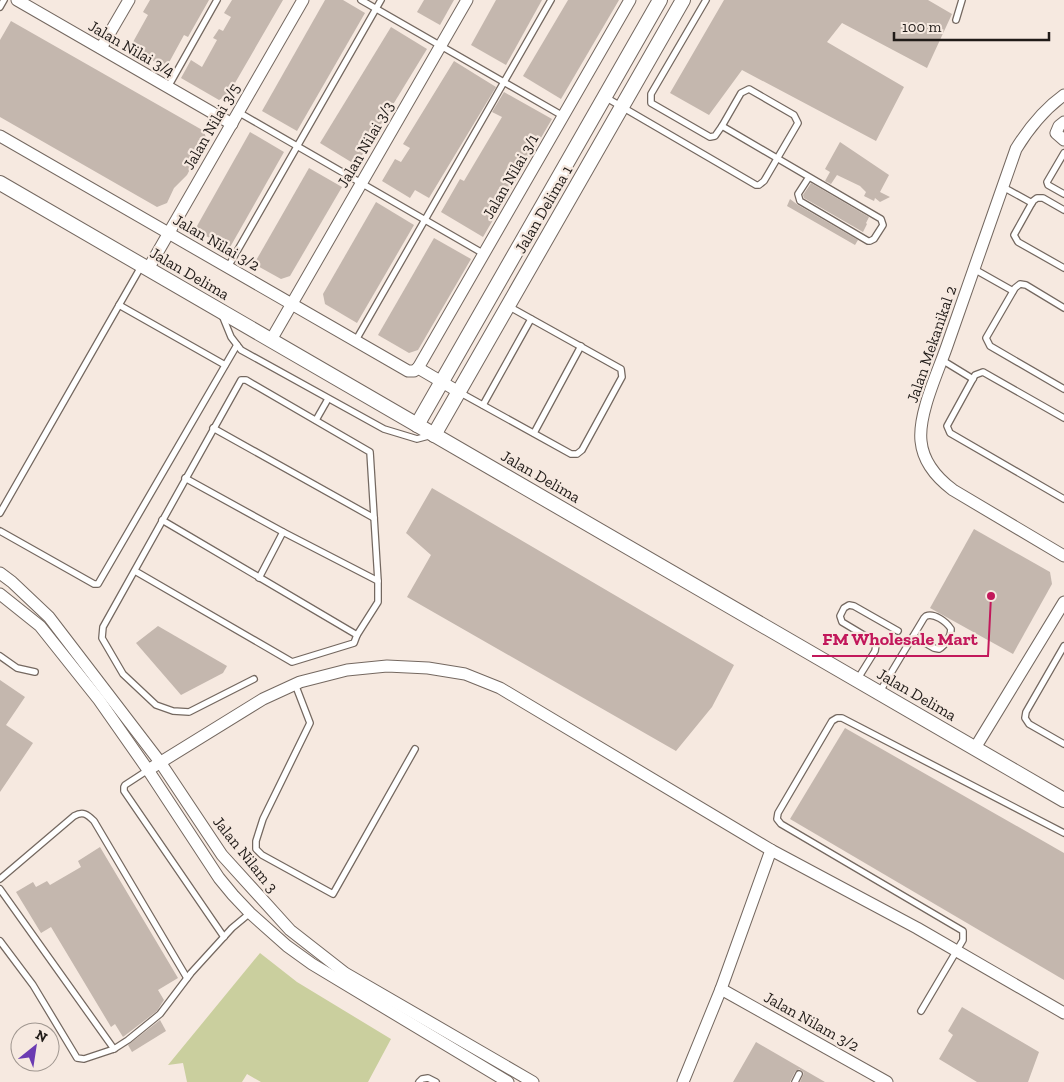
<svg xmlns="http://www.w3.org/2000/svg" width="1064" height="1082" font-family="'Zilla Slab',serif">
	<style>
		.green { fill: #cacf9e }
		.building { fill: #c4b7ae }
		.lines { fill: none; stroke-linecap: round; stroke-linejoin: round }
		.service-casing { stroke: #746860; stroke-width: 8 }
		.minor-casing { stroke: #746860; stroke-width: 13 }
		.tertiary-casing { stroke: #746860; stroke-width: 16 }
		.service { stroke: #fff; stroke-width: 5.5 }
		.minor { stroke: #fff; stroke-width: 11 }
		.tertiary { stroke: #fff; stroke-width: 14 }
		.labels { text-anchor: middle; stroke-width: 4.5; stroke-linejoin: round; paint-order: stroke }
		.street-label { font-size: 16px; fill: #201b18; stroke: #f6e9e0 }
		.leader { fill: none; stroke: #c2185b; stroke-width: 2 }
		.callout-dot { fill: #c2185b; stroke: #f6e9e0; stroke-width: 2 }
		.callout-label { font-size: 18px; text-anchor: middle; font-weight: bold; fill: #c2185b; stroke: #f6e9e0; stroke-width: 4.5; stroke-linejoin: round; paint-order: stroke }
	</style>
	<rect width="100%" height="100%" fill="#f6e9e0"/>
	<path class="green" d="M260 953 297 982 391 1039 368 1082H261L247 1074 242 1082H187L183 1063 168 1065Z"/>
	<g class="building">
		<path d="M150 0H209L188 37 184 35 166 68 136 51 133 42 148 15 143 12Z"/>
		<path d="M232 0H283L228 95 219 100 181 78 191 60 202 67 217 40 213 38 219 29 223 31 231 17 224 13Z"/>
		<path d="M325 0H343L365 13 297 131 262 111Z"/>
		<path d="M424 0H454L440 25 417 12Z"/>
		<path d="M496 0H542L506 65 471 45Z"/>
		<path d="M568 0H619L561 99 523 76Z"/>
		<path d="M724 0H928L952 14 927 68 842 23 827 42 904 87 876 141 742 70 709 115 670 93Z"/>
		<path d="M11 21 204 131 206 138 187 175 174 188 167 203 157 207 0 117V40Z"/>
		<path d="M391 27 427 49 356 165 320 143Z"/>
		<path d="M454 61 496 87 429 198 415 190 410 198 382 181 395 159 401 162 410 148 403 144Z"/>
		<path d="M504 92 552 119 483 237 441 212 460 179 464 181 502 117 492 112Z"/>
		<path d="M250 132 284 152 229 249 199 232 197 226Z"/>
		<path d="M840 142 889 175 880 192 890 197 880 202 875 198 874 201 864 196 866 192 860 186 837 175 831 184 825 181 830 172 825 169Z"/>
		<path d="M309 168 342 187 290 276 281 279 254 264Z"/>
		<path d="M811 183 869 217 866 223 867 224 863 232 804 198 803 195Z"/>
		<path d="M790 199 798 205 858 240 855 245 787 206Z"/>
		<path d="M376 202 414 225 357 323 325 304 323 294Z"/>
		<path d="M434 238 471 259 418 350 409 353 378 335Z"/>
		<path d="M432 488 734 665 712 707 676 751 407 597 431 555 406 533Z"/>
		<path d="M974 529 1050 572 1052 584 1013 654 930 608Z"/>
		<path d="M158 626 227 666 223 673 181 695 136 643Z"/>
		<path d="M0 680 25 697 6 725 33 743 0 792Z"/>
		<path d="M845 728 1064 853V980L790 819Z"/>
		<path d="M100 847 178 978 158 990 164 1000 162 1003 157 1011 123 1037 115 1024 111 1027 51 927 41 933 16 892 33 882 36 887 47 881 50 885 81 867 78 861Z"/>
		<path d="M962 1007 1039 1052 1028 1082H977L939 1059 953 1035 948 1031Z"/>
		<path d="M160 1020 166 1031 132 1052 128 1045Z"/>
		<path d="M756 1042 825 1082H800L804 1073 799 1069 795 1072 790 1082H733Z"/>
	</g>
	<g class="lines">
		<defs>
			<g id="service">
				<path d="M361 0 563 116"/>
				<path d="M706 0 651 94V103L710 137 715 136 722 126 881 219 883 225 874 239 870 241H868L800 201 798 194 809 177"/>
				<path d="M0 7 4 0"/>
				<path d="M956 20 962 0"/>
				<path d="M168 87 217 0"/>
				<path d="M605 97 756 185H759L764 181 798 123 794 115 749 89 741 93 722 126"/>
				<path d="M238 112 484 254"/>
				<path d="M1064 153 1047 182 1048 185 1064 194"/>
				<path d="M1003 187 1032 203"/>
				<path d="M1064 210 1043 198H1037L1033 201 1014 235 1018 242 1064 268"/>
				<path d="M228 267 381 0"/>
				<path d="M974 269 1013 291"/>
				<path d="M119 305 225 365"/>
				<path d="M1064 308 1026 285 1020 284 1015 288 986 338 990 346 1064 389"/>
				<path d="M222 315 231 337 241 350 384 429 417 439 432 435"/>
				<path d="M356 340 551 0"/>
				<path d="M942 360 973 379"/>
				<path d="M459 392 571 454H577L582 450 622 377 621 369 508 306"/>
				<path d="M483 405 531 319"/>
				<path d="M1064 418 983 372 975 375 947 426 950 433 1064 499"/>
				<path d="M316 420 328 399"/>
				<path d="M213 428 374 518"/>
				<path d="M534 433 581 346"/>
				<path d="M0 513 142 265"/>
				<path d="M162 520 357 635"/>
				<path d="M0 531 94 584H98L237 345"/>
				<path d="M135 571 292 662 354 643 357 635 378 602V581L283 532 185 478"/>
				<path d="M259 578 283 532"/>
				<path d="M1064 646 1026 712 1025 718 1029 724 1064 744"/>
				<path d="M0 656 17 668 35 672"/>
				<path d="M254 679 189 712 173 711 156 705 123 674 102 638 103 627 241 380H246L370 452 378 581"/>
				<path d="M857 680 875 651 876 645 872 640 842 622 840 616 844 608 849 605 854 606 898 631"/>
				<path d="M295 684 310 723 263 819 256 841V849L262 855 333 894 415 749"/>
				<path d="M879 693 924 618 926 616C934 613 946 621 951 629 951 636 946 645 939 649L934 648 913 636"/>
				<path d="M148 770 125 785 124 787V791L224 937"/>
				<path d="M0 879 74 816C83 811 87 814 94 821L187 978"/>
				<path d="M0 889 114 1049 128 1040 160 1014 191 973 232 928 250 913"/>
				<path d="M0 941 33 985 77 1058 84 1059 114 1049"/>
				<path d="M921 1011 963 940V931L781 824 777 819 778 813 832 721 837 718H842L1064 833"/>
				<path d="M419 1082 422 1079 428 1078 436 1082"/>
				<path d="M795 1082 799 1074"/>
			</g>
			<g id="minor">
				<path d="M17 0 232 124"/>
				<path d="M101 48 129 0"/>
				<path d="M1064 95C1043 110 1029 128 1016 149 993 214 971 278 948 343 939 370 918 413 921 441 923 462 937 478 953 490L1064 556"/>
				<path d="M1064 122 1059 126 1056 133 1064 140"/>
				<path d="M0 136 408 371H414L418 368"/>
				<path d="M148 269 303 0"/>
				<path d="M271 340 467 0"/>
				<path d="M418 368 630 0"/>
				<path d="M418 368 459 392"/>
				<path d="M0 573 12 582 49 617 160 762 222 855 290 930 345 973 533 1082"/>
				<path d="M0 594 40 626 99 700 148 770 219 878 233 895 250 913 287 946 312 964 508 1082"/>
				<path d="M975 748 1064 602"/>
				<path d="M148 770 263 699 300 682 347 670 387 666 428 668 465 674 500 688 771 850 917 928 1064 1013"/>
				<path d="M721 989 887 1082"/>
				<path d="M683 1082 721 989 771 850"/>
			</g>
			<g id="tertiary">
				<path d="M0 183 1064 800"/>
				<path d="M417 425 660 0"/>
				<path d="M434 435 683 0"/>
			</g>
		</defs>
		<use href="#service" class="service-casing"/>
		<use href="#minor" class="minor-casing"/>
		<use href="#tertiary" class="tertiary-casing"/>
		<use href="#service" class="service"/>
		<use href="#minor" class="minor"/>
		<use href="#tertiary" class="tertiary"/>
	</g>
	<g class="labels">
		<g class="street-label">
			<text transform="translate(132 48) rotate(30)" y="6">Jalan Nilai 3/4</text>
			<text transform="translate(211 126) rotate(-60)" y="6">Jalan Nilai 3/5</text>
			<text transform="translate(365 144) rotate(-60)" y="6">Jalan Nilai 3/3</text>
			<text transform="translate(510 176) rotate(-60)" y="6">Jalan Nilai 3/1</text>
			<text transform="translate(543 209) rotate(-60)" y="6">Jalan Delima 1</text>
			<text transform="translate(217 242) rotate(30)" y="6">Jalan Nilai 3/2</text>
			<text transform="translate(190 273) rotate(30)" y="6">Jalan Delima</text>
			<text transform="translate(931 344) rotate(-71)" y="6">Jalan Mekanikal 2</text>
			<text transform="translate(541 476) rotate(30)" y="6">Jalan Delima</text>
			<text transform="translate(917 694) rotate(30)" y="6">Jalan Delima</text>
			<text transform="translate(246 854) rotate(51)" y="6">Jalan Nilam 3</text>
			<text transform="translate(812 1021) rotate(29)" y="6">Jalan Nilam 3/2</text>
		</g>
	</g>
	<path class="leader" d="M991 596L988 656H812"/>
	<circle class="callout-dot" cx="991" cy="596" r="5"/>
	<g class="callout-label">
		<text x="900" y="645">FM Wholesale Mart</text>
	</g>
	<g transform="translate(35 1047) rotate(30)"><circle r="24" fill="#f6e9e0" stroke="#a09790"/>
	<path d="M0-4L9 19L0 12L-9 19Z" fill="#6b3bb2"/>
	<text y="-8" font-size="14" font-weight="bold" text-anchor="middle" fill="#201b18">N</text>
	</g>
	<path d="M894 32v8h155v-8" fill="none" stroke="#201b18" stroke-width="2.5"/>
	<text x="902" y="32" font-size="15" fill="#201b18" stroke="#f6e9e0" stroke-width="4" paint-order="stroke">100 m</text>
</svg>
